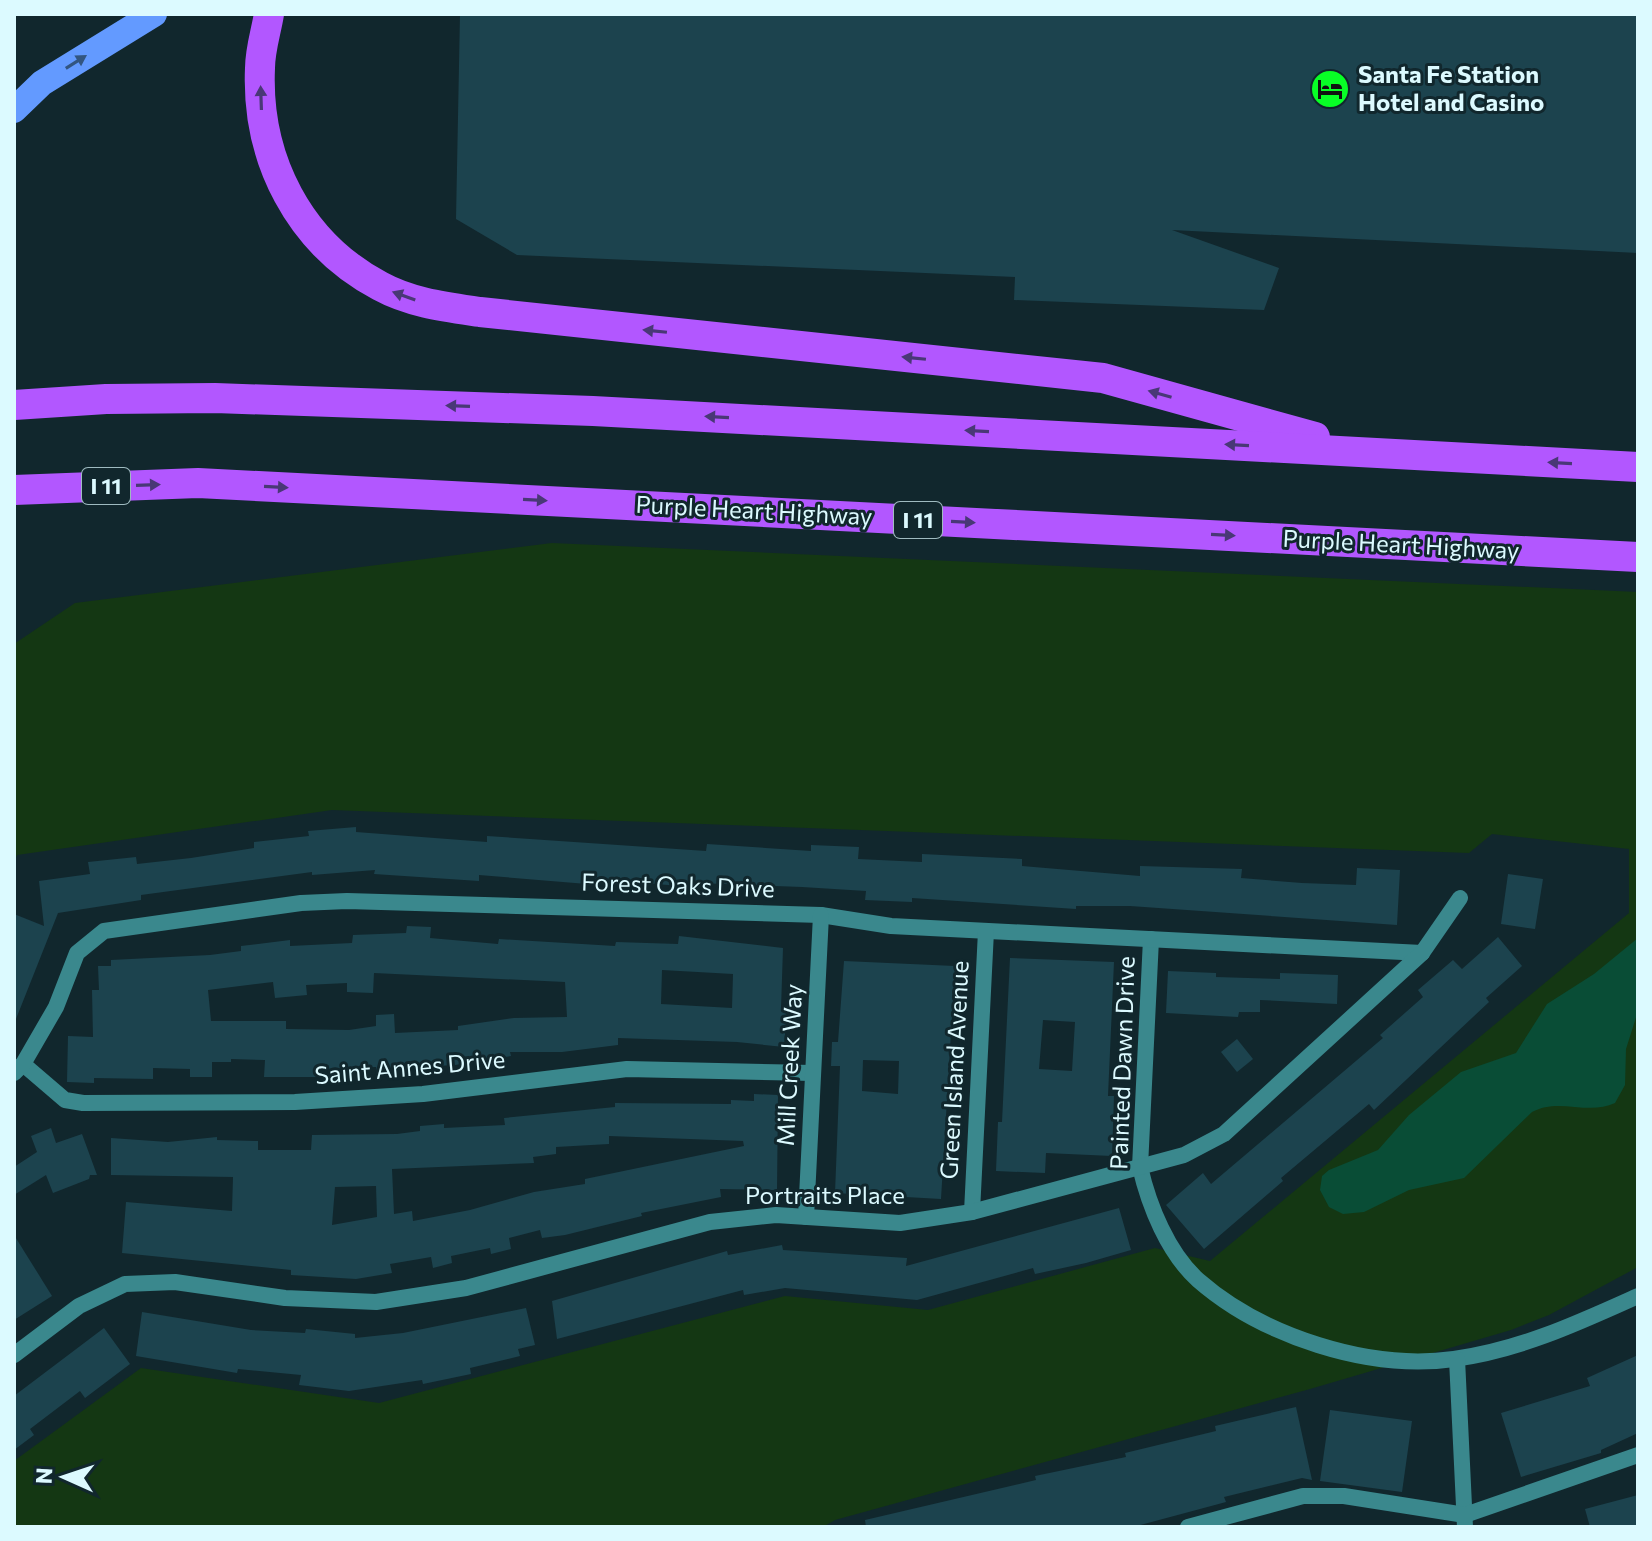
<svg xmlns="http://www.w3.org/2000/svg" width="1652" height="1541" font-family="Commissioner,sans-serif">
	<style>
		.green { fill: #143713 }
		.water { fill: #094d36 }
		.building { fill: #1c434e; fill-rule: evenodd }
		.lines { fill: none; stroke-linecap: round; stroke-linejoin: round }
		.street { stroke: #3a888d; stroke-width: 16 }
		.primary { stroke: #639aff; stroke-width: 26 }
		.highway { stroke: #b257ff; stroke-width: 30 }
		.oneway { fill: #325581 }
		.oneway2 { fill: #493876 }
		.labels { text-anchor: middle; stroke-width: 6; stroke-linejoin: round; paint-order: stroke }
		.shield { fill: #11272d; stroke: #9fbbc0; stroke-width: 2 }
		.shield-label { font-size: 22px; font-weight: bold; fill: #dcfaff }
		.poi-label { font-size: 24px; font-weight: bold; fill: #dcfaff; stroke: #11272d; text-anchor: start }
		.street-label { font-size: 24px; fill: #dcfaff; stroke: #11272d }
	</style>
	<rect width="100%" height="100%" fill="#11272d"/>
	<path class="green" d="M552 543 1638 592V1267L1549 1315 1511 1330 1310 1389 835 1520 823 1527H14V1461L141 1368 379 1403 785 1296 928 1310 1155 1248 1210 1261 1629 913V849L1492 834 1469 853 332 810 17 855 14 863V644L75 603Z"/>
	<path class="water" d="M1638 938V1011L1626 1049 1625 1085 1615 1103C1588 1116 1559 1097 1532 1112L1464 1178 1409 1190 1364 1212 1343 1214 1329 1207 1320 1190 1322 1176 1329 1170 1378 1150 1409 1115 1461 1072 1516 1053 1547 1004 1594 974Z"/>
	<g class="building">
		<path d="M460 14H1638V253L1172 230 1279 268 1264 310 1014 300 1015 277 517 255 456 219Z"/>
		<path d="M356 827V832L487 842V836L706 851 707 844 811 851V845L859 847 858 859 922 862V854L1022 859V866L1140 876V866L1242 869 1241 878 1302 883 1356 885 1357 868 1400 870 1397 925 1130 906H1076V909L912 898V902L865 900 866 891 802 887 697 883 696 887 587 879V884L479 875V881L374 874 375 870 312 875V872L141 895V900L58 913 14 1024V914L44 926 39 881 90 874 88 862 136 857 137 864 191 858 254 848V842L309 836 308 831Z"/>
		<path d="M1508 874 1543 879 1535 929 1501 924Z"/>
		<path d="M407 926 431 927 430 938 498 944 499 939 615 946 616 942 678 944 679 936 783 948 781 1009H787L784 1047 737 1042 618 1038V1045L562 1052H510L511 1056 455 1065 398 1068V1072L377 1073 376 1067 323 1069V1077H264L265 1060 231 1059V1062H212V1077H190V1069L153 1068V1079L94 1078V1083L67 1082 68 1036 93 1037 92 990H99L98 966H111V960L210 955 241 951V946L290 940V946L352 943 353 935 406 933ZM662 970 733 974 732 1008 661 1004ZM374 973 565 982 567 1017 514 1018 458 1026V1030L395 1033 394 1014 376 1015V1026L349 1030 286 1029V1021H211L208 990 273 982 275 998 307 995 306 985 347 983V992L373 993Z"/>
		<path d="M1498 937 1522 966 1486 998 1489 1002 1374 1110 1369 1104 1281 1178 1283 1181 1204 1249 1166 1205 1203 1173 1211 1184 1383 1038 1380 1035 1423 997 1418 990 1453 960 1462 969Z"/>
		<path d="M1010 958 1114 962 1108 1096H1114L1112 1156 1046 1153 1045 1173 996 1171 998 1122H1002ZM1043 1020 1075 1022 1072 1071 1039 1069Z"/>
		<path d="M844 961 955 966 941 1199 835 1193 840 1066H831L832 1042H838ZM863 1060 899 1061 898 1094 862 1091Z"/>
		<path d="M1168 971 1216 973V977L1280 979V973L1338 975 1337 1004 1260 1000V1012H1239L1238 1017 1166 1013Z"/>
		<path d="M1237 1039 1253 1059 1237 1072 1221 1052Z"/>
		<path d="M754 1094 778 1095 777 1190 720 1189 721 1197 641 1213 642 1216 565 1235 542 1238 540 1230 509 1238 511 1249 491 1254 490 1248 451 1256 452 1263 433 1268 431 1257 390 1264 392 1273 356 1279 291 1275V1270L122 1253 126 1202 232 1211 233 1177 111 1175V1138L168 1142 217 1137V1140L258 1141V1150H311L312 1135 397 1134 420 1131V1126L444 1124V1128L505 1125 504 1118 615 1107V1103L731 1104V1100L754 1101ZM609 1136 743 1141 744 1146 585 1179V1184L534 1192 470 1210 413 1221 412 1211 394 1214 392 1169 534 1163 533 1157 556 1154V1147L609 1144ZM376 1186 377 1217 332 1225 335 1187Z"/>
		<path d="M51 1128 56 1143 82 1134 97 1175H90L89 1179 53 1193 46 1175 14 1195V1167L37 1152 31 1136Z"/>
		<path d="M1119 1208 1131 1250 1086 1263 1035 1274 1033 1268 917 1300 785 1288 744 1295 743 1290 557 1339 552 1301 727 1251 728 1255 782 1245 783 1250 907 1258 906 1266Z"/>
		<path d="M14 1235 52 1296 14 1320Z"/>
		<path d="M526 1308 535 1345 518 1349 520 1356 470 1368 471 1374 423 1384 422 1380 349 1391 299 1385 301 1375 238 1369 237 1373 136 1356 142 1312 251 1330 305 1333 306 1329 355 1334V1338L403 1333Z"/>
		<path d="M104 1328 130 1364 85 1398 80 1391 30 1429 34 1435 14 1450V1396Z"/>
		<path d="M1638 1355V1433L1601 1450V1453L1521 1477 1501 1413 1590 1386 1587 1378Z"/>
		<path d="M1296 1407 1312 1480 1302 1478 1224 1497 1226 1502 1133 1527H866L865 1520 1036 1480 1035 1476 1126 1457 1125 1453 1216 1431 1215 1426Z"/>
		<path d="M1330 1410 1412 1421 1402 1492 1320 1481Z"/>
		<path d="M1638 1495V1527H1590L1585 1509Z"/>
	</g>
	<g class="lines">
		<g class="street">
			<path d="M1151 939 1140 1167C1149 1206 1168 1253 1198 1280 1262 1336 1369 1371 1454 1359 1520 1350 1578 1323 1638 1296"/>
			<path d="M23 1064 65 1100 83 1103 295 1102 423 1094 627 1069 813 1073"/>
			<path d="M14 1073 23 1064 56 1007 77 953 104 931 301 903 347 901 821 915 891 926 1422 953"/>
			<path d="M972 1212 986 931"/>
			<path d="M806 1217 821 915"/>
			<path d="M14 1355 79 1306 125 1284 175 1282 285 1298 376 1302 466 1288 710 1222 776 1215 900 1223 972 1212 1184 1155 1224 1134 1422 953 1460 898"/>
			<path d="M1457 1359 1465 1527"/>
			<path d="M1188 1527 1303 1496H1344L1465 1515 1638 1455"/>
		</g>
		<path class="primary" d="M14 110 42 83 154 14"/>
		<g class="highway">
			<path d="M269 14C266 32 260 50 260 68 256 159 299 243 380 286 411 303 446 307 480 312L1103 378 1315 437"/>
			<path d="M14 405 106 399 215 398 593 411 1638 467"/>
			<path d="M14 490 198 483 1638 557"/>
		</g>
	</g>
	<defs><path id="oneway-solid" d="M-6-.8H1V-3.2L6.5 0L1 3.2V.8H-6Z" transform="scale(2)"/></defs>
	<use class="oneway" href="#oneway-solid" transform="translate(76 62) rotate(-32)"/>
	<g class="oneway2">
		<use href="#oneway-solid" transform="translate(261 98) rotate(-92)"/>
		<use href="#oneway-solid" transform="translate(404 296) rotate(-160)"/>
		<use href="#oneway-solid" transform="translate(655 331) rotate(-174)"/>
		<use href="#oneway-solid" transform="translate(914 358) rotate(-174)"/>
		<use href="#oneway-solid" transform="translate(1160 394) rotate(-164)"/>
		<use href="#oneway-solid" transform="translate(458 406) rotate(-178)"/>
		<use href="#oneway-solid" transform="translate(717 417) rotate(-177)"/>
		<use href="#oneway-solid" transform="translate(977 431) rotate(-177)"/>
		<use href="#oneway-solid" transform="translate(1237 445) rotate(-177)"/>
		<use href="#oneway-solid" transform="translate(1560 463) rotate(-177)"/>
		<use href="#oneway-solid" transform="translate(148 485) rotate(-2)"/>
		<use href="#oneway-solid" transform="translate(276 487) rotate(3)"/>
		<use href="#oneway-solid" transform="translate(535 500) rotate(3)"/>
		<use href="#oneway-solid" transform="translate(963 522) rotate(3)"/>
		<use href="#oneway-solid" transform="translate(1223 535) rotate(3)"/>
	</g>
	<defs>
		<symbol id="hotel-disc" viewBox="-11 -11 22 22"><circle r="9.5" fill="#08ff26" stroke="#11272d"/><path d="M-6-4.5h1.5V1H6V5H4.5V3h-9V5H-6ZM-4 0a1.8 1.8 0 1 1 3.6 0ZM.5 0V-2.5h3Q6-2.5 6 0Z" fill="#111"/></symbol>
	</defs>
	<g fill-rule="evenodd">
		<use href="#hotel-disc" x="1308" y="67" width="44" height="44"/>
	</g>
	<g class="labels">
		<g class="shield">
			<rect x="82" y="468" width="48" height="36" rx="6"/>
			<rect x="894" y="502" width="48" height="36" rx="6"/>
		</g>
		<g class="shield-label">
			<text x="106" y="494">I 11</text>
			<text x="918" y="528">I 11</text>
		</g>
		<g class="poi-label">
			<text x="1358" y="83">Santa Fe Station<tspan x="1358" dy="28">Hotel and Casino</tspan></text>
		</g>
		<g class="street-label">
			<text transform="translate(754 511) rotate(3)" y="8">Purple Heart Highway</text>
			<text transform="translate(1401 545) rotate(3)" y="8">Purple Heart Highway</text>
			<text transform="translate(678 886) rotate(2)" y="8">Forest Oaks Drive</text>
			<text transform="translate(1123 1063) rotate(-88)" y="8">Painted Dawn Drive</text>
			<text transform="translate(790 1065) rotate(-87)" y="8">Mill Creek Way</text>
			<text transform="translate(410 1068) rotate(-5)" y="8">Saint Annes Drive</text>
			<text transform="translate(955 1070) rotate(-87)" y="8">Green Island Avenue</text>
			<text x="825" y="1204">Portraits Place</text>
		</g>
	</g>
	<rect width="1652" height="1541" fill="none" stroke="#dcfaff" stroke-width="32"/>
	<g transform="translate(64 1477) rotate(273)" stroke="#11272d" stroke-width="6" paint-order="stroke">
	<path d="M0-6L14 30L0 20L-14 30Z" fill="#dcfaff"/>
	<text y="-12" font-size="22" font-weight="bold" text-anchor="middle" fill="#dcfaff">N</text>
	</g>
</svg>
